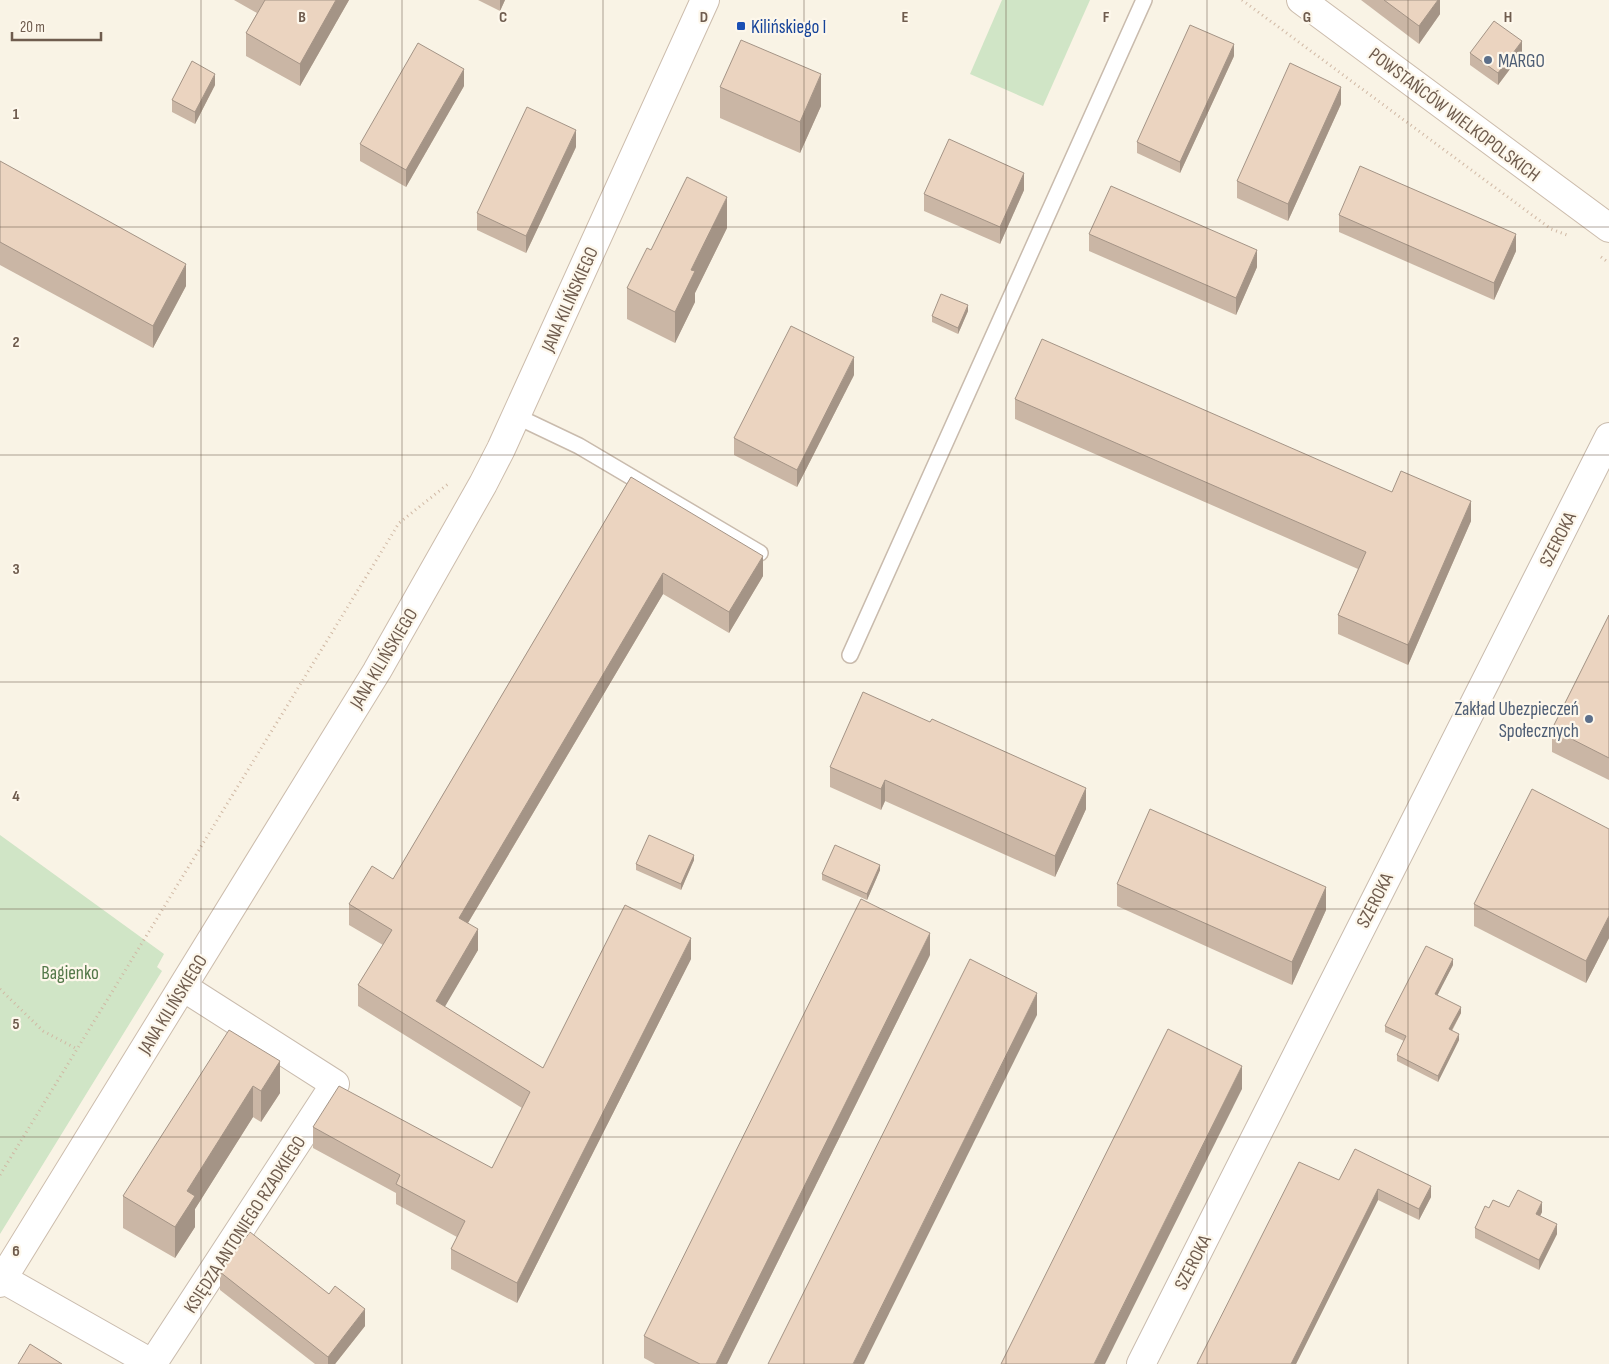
<svg xmlns="http://www.w3.org/2000/svg" width="1609" height="1364" font-family="'Sofia Sans Condensed',sans-serif">
	<style>
		.green { fill: #d0e5c6 }
		.lines { fill: none; stroke-linecap: round; stroke-linejoin: round }
		.lane-casing { stroke: #c9bbad; stroke-width: 18 }
		.street-casing { stroke: #c9bbad; stroke-width: 30 }
		.secondary-casing { stroke: #ccbcac; stroke-width: 30 }
		.path { stroke: #d0b8a4; stroke-width: 3; stroke-dasharray: 1 4; stroke-linecap: butt }
		.lane { stroke: #fff; stroke-width: 15 }
		.street { stroke: #fff; stroke-width: 28 }
		.secondary { stroke: #fff; stroke-width: 28 }
		.wall { fill: #cab6a5 }
		.shaded-wall { fill: #a49486 }
		.building { fill: #ebd4c0; stroke: #a49486 }
		.grid { fill: none; stroke: #6f5c4e; stroke-width: 1; stroke-opacity: 0.55 }
		.transit-dot { fill: #1a4fb4; stroke: #fdf7eb; stroke-width: 2 }
		.service-dot { fill: #5c6f8a; stroke: #fdf7eb; stroke-width: 2 }
		.labels { text-anchor: middle; stroke-width: 4.5; stroke-linejoin: round; paint-order: stroke }
		.transit-label { font-size: 19px; fill: #164399; stroke: #fdf7eb; text-anchor: start }
		.service-label { font-size: 19px; fill: #4e5e75; stroke: #fdf7eb; text-anchor: start }
		.street-label { font-size: 19px; fill: #6f5c4e; stroke: #fdf7eb }
		.park-label { font-size: 19px; fill: #54794a; stroke: #fdf7eb }
		.grid-label { font-size: 16px; text-anchor: middle; font-weight: bold; fill: #6f5c4e; stroke: #fdf7eb; stroke-width: 4.5; stroke-linejoin: round; paint-order: stroke }
	</style>
	<rect width="100%" height="100%" fill="#f9f3e5"/>
	<g class="green">
		<path d="M1002 0H1090L1043 106 970 74Z"/>
		<path d="M0 835 164 954 157 967 162 971 0 1234Z"/>
	</g>
	<g class="lines">
		<defs>
			<g id="lane">
				<path d="M516 416 579 446 760 553"/>
				<path d="M850 655 1144 0"/>
			</g>
			<g id="street">
				<path d="M3 1279 153 1364"/>
				<path d="M153 1363 335 1084 183 987"/>
				<path d="M1141 1364 1609 437"/>
			</g>
			<g id="secondary">
				<path d="M1301 0 1609 228"/>
				<path d="M0 1283 377 671 483 484 501 449 705 0"/>
			</g>
		</defs>
		<use href="#lane" class="lane-casing"/>
		<use href="#street" class="street-casing"/>
		<use href="#secondary" class="secondary-casing"/>
		<g class="path">
			<path d="M1242 0 1551 229 1567 235"/>
			<path d="M1601 257 1609 263"/>
			<path d="M0 989 43 1031 77 1049"/>
			<path d="M0 1175 399 523 448 484"/>
		</g>
		<use href="#lane" class="lane"/>
		<use href="#street" class="street"/>
		<use href="#secondary" class="secondary"/>
	</g>
	<g class="wall">
		<path d="M234 0H349L300 86 246 56V33L257 13Z"/>
		<path d="M478 0H505L500 11Z"/>
		<path d="M1361 0H1440V14L1419 44Z"/>
		<path d="M1470 53H1522L1498 85 1470 65Z"/>
		<path d="M1234 56 1180 173 1137 153V142Z"/>
		<path d="M215 85 195 124 172 112V100Z"/>
		<path d="M464 86 406 187 360 161V144Z"/>
		<path d="M720 87 821 106 800 153 720 118Z"/>
		<path d="M1341 104 1288 221 1237 198V181Z"/>
		<path d="M576 147 526 253 477 230V213Z"/>
		<path d="M0 161 186 286 153 348 0 265Z"/>
		<path d="M1024 190 1000 244 924 211V194Z"/>
		<path d="M1339 215 1516 251 1494 300 1339 232Z"/>
		<path d="M727 228 695 293V302L675 343 627 319V288L651 250Z"/>
		<path d="M1089 234 1257 267 1236 315 1089 251Z"/>
		<path d="M968 311 958 334 932 322V316Z"/>
		<path d="M854 375 797 487 734 455V438Z"/>
		<path d="M1015 399 1392 492 1471 521 1408 665 1338 634V615L1358 569 1015 419Z"/>
		<path d="M631 477 763 576 729 633 663 594 468 923 478 950 444 1007 543 1068 691 959 517 1303 451 1269V1249L457 1237 396 1204V1193L313 1148V1127L492 1168 522 1108 358 1006V985L383 945 349 925V904L393 879Z"/>
		<path d="M1609 615V780L1552 752V729Z"/>
		<path d="M830 767 1086 809 1055 877 885 801 881 810 830 787Z"/>
		<path d="M1609 829V938L1586 983 1474 926V904Z"/>
		<path d="M694 860 681 890 636 870V864Z"/>
		<path d="M880 870 867 900 822 880V874Z"/>
		<path d="M1117 884 1326 910 1292 985 1117 906Z"/>
		<path d="M930 955 727 1364H655L644 1358V1336Z"/>
		<path d="M1453 965 1437 995 1461 1013 1452 1031 1459 1040 1438 1082 1397 1061V1055L1404 1041 1385 1032V1026Z"/>
		<path d="M280 1061V1093L261 1122 253 1117 195 1209V1227L175 1258 123 1228V1196Z"/>
		<path d="M1339 1180 1431 1197 1419 1220 1378 1200 1296 1364H1197Z"/>
		<path d="M1509 1207 1542 1212 1540 1216 1557 1234 1539 1270 1475 1238V1228Z"/>
		<path d="M220 1272 365 1326 335 1364H315L220 1290Z"/>
	</g>
	<g class="shaded-wall">
		<path d="M336 0H349L300 86V64Z"/>
		<path d="M500 0H505L500 11Z"/>
		<path d="M1438 0H1440V14L1419 44V26Z"/>
		<path d="M1522 41V53L1498 85V73Z"/>
		<path d="M1234 44V56L1180 173V162Z"/>
		<path d="M464 69V86L406 187V170Z"/>
		<path d="M215 74V85L195 124V112Z"/>
		<path d="M821 74V106L800 153V122Z"/>
		<path d="M1341 87V104L1288 221V204Z"/>
		<path d="M576 130V147L526 253V236Z"/>
		<path d="M1024 173V190L1000 244V227Z"/>
		<path d="M727 197V228L695 293V302L675 343V312L691 270Z"/>
		<path d="M1516 234V251L1494 300V283Z"/>
		<path d="M1257 250V267L1236 315V298Z"/>
		<path d="M186 264V286L153 348V326Z"/>
		<path d="M968 305V311L958 334V328Z"/>
		<path d="M854 357V375L797 487V470Z"/>
		<path d="M1471 501V521L1408 665V645Z"/>
		<path d="M763 556V576L729 633V612Z"/>
		<path d="M663 573V594L459 938V918Z"/>
		<path d="M885 780V801L881 810V789Z"/>
		<path d="M1086 788V809L1055 877V856Z"/>
		<path d="M694 855V860L681 890V884Z"/>
		<path d="M880 865V870L867 900V894Z"/>
		<path d="M1326 887V910L1292 985V962Z"/>
		<path d="M1609 916V938L1586 983V961Z"/>
		<path d="M478 929V950L436 1022V1001Z"/>
		<path d="M930 933V955L727 1364H716Z"/>
		<path d="M691 938V959L517 1303V1283Z"/>
		<path d="M1453 959V965L1435 1000V994Z"/>
		<path d="M1037 993V1015L864 1364H853Z"/>
		<path d="M1461 1007V1013L1449 1035V1029Z"/>
		<path d="M1459 1034V1040L1438 1082V1076Z"/>
		<path d="M280 1061V1093L261 1122V1091Z"/>
		<path d="M1242 1066V1089L1105 1364H1094Z"/>
		<path d="M253 1086V1117L195 1209V1227L175 1258V1227L187 1191Z"/>
		<path d="M1431 1186V1197L1419 1220V1209Z"/>
		<path d="M1378 1189V1200L1296 1364H1291Z"/>
		<path d="M1542 1202V1212L1536 1224V1214Z"/>
		<path d="M1557 1224V1234L1539 1270V1260Z"/>
		<path d="M365 1309V1326L335 1364H328V1357Z"/>
	</g>
	<g class="building">
		<path d="M265 0H336L300 64 246 33Z"/>
		<path d="M1384 0H1438L1419 26Z"/>
		<path d="M1494 21 1522 41 1498 73 1470 53Z"/>
		<path d="M1190 25 1234 44 1180 162 1137 142Z"/>
		<path d="M741 40 821 74 800 122 720 87Z"/>
		<path d="M418 43 464 69 406 170 360 144Z"/>
		<path d="M192 61 215 74 195 112 172 100Z"/>
		<path d="M1290 63 1341 87 1288 204 1237 181Z"/>
		<path d="M527 107 576 130 526 236 477 213Z"/>
		<path d="M949 139 1024 173 1000 227 924 194Z"/>
		<path d="M0 161 186 264 153 326 0 242Z"/>
		<path d="M1360 166 1516 234 1494 283 1339 215Z"/>
		<path d="M687 177 727 197 691 270 695 271 675 312 627 288 647 248 651 250Z"/>
		<path d="M1111 186 1257 250 1236 298 1089 234Z"/>
		<path d="M941 294 968 305 958 328 932 316Z"/>
		<path d="M791 326 854 357 797 470 734 438Z"/>
		<path d="M1042 339 1392 492 1401 471 1471 501 1408 645 1338 615 1366 552 1015 399Z"/>
		<path d="M631 477 763 556 729 612 663 573 459 918 478 929 436 1001 543 1068 625 905 691 938 517 1283 451 1249 465 1221 396 1184 400 1175 313 1127 339 1086 492 1168 530 1092 358 985 392 930 349 904 372 866 393 879Z"/>
		<path d="M1609 615V758L1552 729Z"/>
		<path d="M863 692 930 722 932 719 1086 788 1055 856 885 780 881 789 830 767Z"/>
		<path d="M1532 789 1609 829V916L1586 961 1474 904Z"/>
		<path d="M1150 809 1326 887 1292 962 1117 884Z"/>
		<path d="M649 835 694 855 681 884 636 864Z"/>
		<path d="M835 845 880 865 867 894 822 874Z"/>
		<path d="M861 899 930 933 716 1364H700L644 1336Z"/>
		<path d="M1426 946 1453 959 1435 994 1461 1007 1449 1029 1459 1034 1438 1076 1397 1055 1406 1036 1385 1026Z"/>
		<path d="M970 959 1037 993 853 1364H768Z"/>
		<path d="M1168 1029 1242 1066 1094 1364H1001Z"/>
		<path d="M229 1030 280 1061 261 1091 253 1086 187 1191 195 1196 175 1227 123 1196Z"/>
		<path d="M1355 1149 1431 1186 1419 1209 1378 1189 1291 1364H1197L1299 1162 1339 1180Z"/>
		<path d="M1518 1190 1542 1202 1536 1214 1557 1224 1539 1260 1475 1228 1485 1206 1489 1208 1493 1200 1509 1207Z"/>
		<path d="M250 1232 329 1294 335 1286 365 1309 328 1357 220 1272Z"/>
		<path d="M30 1344 62 1364H18Z"/>
	</g>
	<path class="grid" d="M201 0V1364M402 0V1364M603 0V1364M804 0V1364M1006 0V1364M1207 0V1364M1408 0V1364M0 227H1609M0 455H1609M0 682H1609M0 909H1609M0 1137H1609"/>
	<rect class="transit-dot" x="736" y="21" width="10" height="10" rx="2.5"/>
	<g class="service-dot">
		<circle cx="1488" cy="60" r="5"/>
		<circle cx="1589" cy="719" r="5"/>
	</g>
	<g class="labels">
		<g class="transit-label">
			<text x="751" y="33">Kilińskiego I</text>
		</g>
		<g class="service-label">
			<text x="1498" y="67">MARGO</text>
			<text x="1579" y="715" text-anchor="end">Zakład Ubezpieczeń<tspan x="1579" dy="22">Społecznych</tspan></text>
		</g>
		<g class="street-label">
			<text transform="translate(1455 114) rotate(37)" y="7">POWSTAŃCÓW WIELKOPOLSKICH</text>
			<text transform="translate(569 299) rotate(-66)" y="7">JANA KILIŃSKIEGO</text>
			<text transform="translate(1557 539) rotate(-63)" y="7">SZEROKA</text>
			<text transform="translate(383 658) rotate(-59)" y="7">JANA KILIŃSKIEGO</text>
			<text transform="translate(1374 900) rotate(-63)" y="7">SZEROKA</text>
			<text transform="translate(172 1004) rotate(-58)" y="7">JANA KILIŃSKIEGO</text>
			<text transform="translate(244 1224) rotate(-57)" y="7">KSIĘDZA ANTONIEGO RZADKIEGO</text>
			<text transform="translate(1192 1262) rotate(-63)" y="7">SZEROKA</text>
		</g>
		<g class="park-label">
			<text x="70" y="979">Bagienko</text>
		</g>
	</g>
	<g class="grid-label">
		<text x="302" y="22">B</text>
		<text x="503" y="22">C</text>
		<text x="704" y="22">D</text>
		<text x="905" y="22">E</text>
		<text x="1106" y="22">F</text>
		<text x="1307" y="22">G</text>
		<text x="1508" y="22">H</text>
		<text x="16" y="119">1</text>
		<text x="16" y="347">2</text>
		<text x="16" y="574">3</text>
		<text x="16" y="801">4</text>
		<text x="16" y="1029">5</text>
		<text x="16" y="1256">6</text>
	</g>
	<path d="M12 32v8h89v-8" fill="none" stroke="#6f5c4e" stroke-width="2.5"/>
	<text x="20" y="32" font-size="15" fill="#6f5c4e" stroke="#fdf7eb" stroke-width="4" paint-order="stroke">20 m</text>
</svg>
